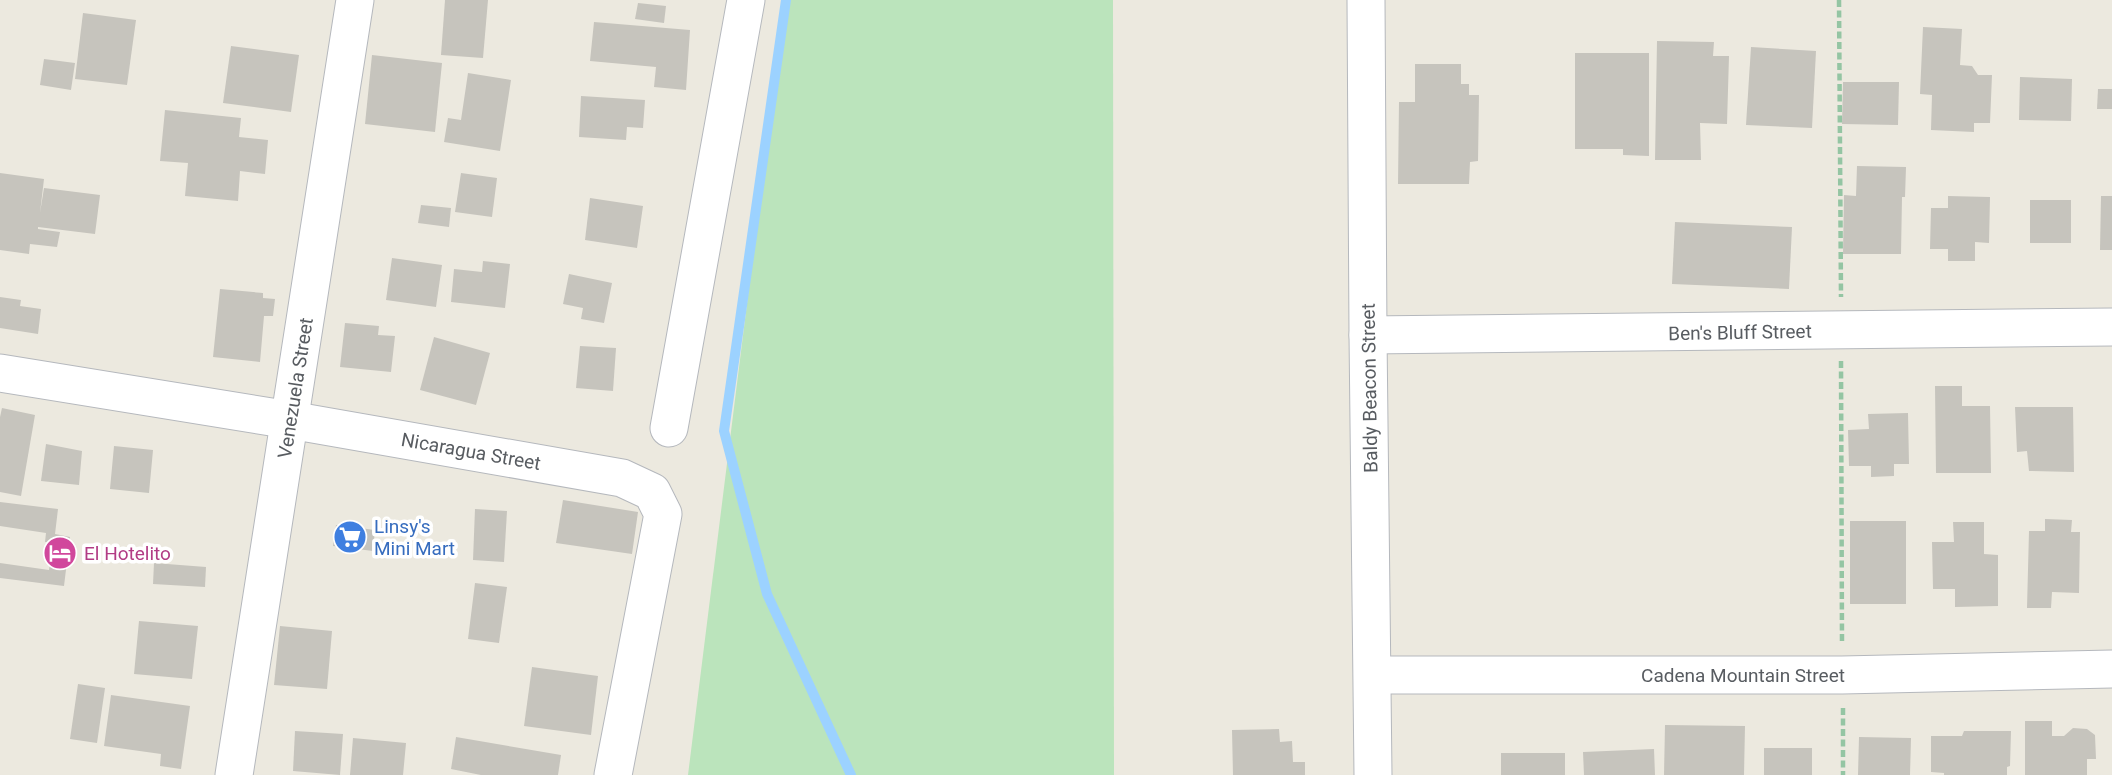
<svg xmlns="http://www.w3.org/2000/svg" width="2112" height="775" font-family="Roboto,sans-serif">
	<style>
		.green { fill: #bbe4bc }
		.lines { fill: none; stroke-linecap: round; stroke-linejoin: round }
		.stream { stroke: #9cd2ff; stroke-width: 10 }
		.building { fill: #c6c4bd }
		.street-casing { stroke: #b5b8bd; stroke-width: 39 }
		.path { stroke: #94c5a3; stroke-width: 4.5; stroke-dasharray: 7 3.5; stroke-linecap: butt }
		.street { stroke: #fff; stroke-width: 37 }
		.labels { text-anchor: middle; stroke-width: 7; stroke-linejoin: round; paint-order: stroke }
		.street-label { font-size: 19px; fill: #585c61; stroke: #fff }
		.shop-label { font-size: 19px; fill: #366cbe; stroke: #fff; text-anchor: start }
		.hotel-label { font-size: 19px; fill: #b23c85; stroke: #fff; text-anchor: start }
	</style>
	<rect width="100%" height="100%" fill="#ece9df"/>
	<path class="green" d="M785 0H1113L1114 775H688Z"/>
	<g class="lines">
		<path class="stream" d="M786 0 724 431 767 594 851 775"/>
	</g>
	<g class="building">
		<path d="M445 0H488L483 58 441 55Z"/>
		<path d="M638 3 666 6 664 23 635 19Z"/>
		<path d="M83 13 136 20 127 85 75 79Z"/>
		<path d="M594 22 690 30 686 90 654 87 656 67 590 61Z"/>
		<path d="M1923 27 1962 29 1960 65 1972 66 1978 75H1992L1990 123H1974V132L1931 130 1932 95 1920 94Z"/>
		<path d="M1657 41 1714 42 1713 56H1729L1727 124 1700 123 1701 160H1655Z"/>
		<path d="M231 46 299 55 291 112 223 103Z"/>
		<path d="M1751 47 1816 51 1812 128 1746 125Z"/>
		<path d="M1575 53H1649V156L1623 155V149H1575Z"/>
		<path d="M372 55 442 63 435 132 365 124Z"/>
		<path d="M44 59 75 63 71 90 40 85Z"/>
		<path d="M1415 64H1461V84H1469V95H1479L1478 161 1470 162 1469 184H1398L1399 102H1415Z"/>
		<path d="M468 73 511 80 500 151 444 142 448 118 461 120Z"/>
		<path d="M2020 77 2072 79 2071 121 2019 120Z"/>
		<path d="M1843 82H1899L1898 125 1842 124Z"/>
		<path d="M2098 89H2112V109H2097Z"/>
		<path d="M581 96 645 100 643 128 627 127 626 140 579 137Z"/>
		<path d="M165 110 241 118 239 137 268 140 265 174 240 171 238 201 185 196 188 163 160 161Z"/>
		<path d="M1857 166 1906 167 1905 197H1902L1901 254H1843L1844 195 1856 196Z"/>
		<path d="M0 173 44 179 40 213 44 188 100 195 95 234 38 227V229L60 232 57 247 30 244 29 254 0 250Z"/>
		<path d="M461 173 497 178 492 217 455 212Z"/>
		<path d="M1948 196 1990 197 1989 243 1975 242V261H1948V249H1930L1931 208H1948Z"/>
		<path d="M2101 196H2112V250H2100Z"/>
		<path d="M590 198 643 206 637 248 585 240Z"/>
		<rect x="2030" y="200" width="41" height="43"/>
		<path d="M421 205 451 208 449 227 418 223Z"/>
		<path d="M1675 222 1792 227 1789 289 1672 284Z"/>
		<path d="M392 258 442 265 436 307 386 300Z"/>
		<path d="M483 261 510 264 505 308 451 302 454 269 482 272Z"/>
		<path d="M569 274 612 283 604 323 581 319 583 308 563 304Z"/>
		<path d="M220 289 263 293V298L275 299 273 316H264L260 362 213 357Z"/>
		<path d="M0 297 21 300 20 306 41 309 38 334 0 328Z"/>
		<path d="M345 323 379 326 378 335 395 336 391 372 340 367Z"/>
		<path d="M434 337 490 353 476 405 420 390Z"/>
		<path d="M580 346 616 348 613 391 576 388Z"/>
		<path d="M1935 386H1962V406H1990L1991 473H1936Z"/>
		<path d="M2015 407H2073L2074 472 2029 471 2027 451 2017 452Z"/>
		<path d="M2 408 35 415 21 496 0 492V417Z"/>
		<path d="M1908 413 1909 464H1894V476L1871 477V466H1849L1848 430 1869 429 1868 414Z"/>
		<path d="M46 444 82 451 79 485 41 481Z"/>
		<path d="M114 446 153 450 149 493 110 489Z"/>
		<path d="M563 500 638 512 632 554 556 543Z"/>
		<path d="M0 502 58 509 55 534 70 537 64 586 0 578V563L49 570 53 543 45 542 46 533 0 526Z"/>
		<path d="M475 509 507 511 504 562 473 560Z"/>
		<path d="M2045 519 2072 520 2071 532H2080L2079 593 2052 592 2051 608H2027L2029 531H2045Z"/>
		<rect x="1850" y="521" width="56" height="83"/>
		<path d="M1953 522H1984V554L1998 555V606L1955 607V589H1933L1932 542H1954Z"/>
		<path d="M336 525 375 530 373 551 333 546Z"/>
		<path d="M154 563 206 567 205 587 153 584Z"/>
		<path d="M475 583 507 587 499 643 468 639Z"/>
		<path d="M139 621 198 626 192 679 134 674Z"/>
		<path d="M280 626 332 631 327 689 274 685Z"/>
		<path d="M532 667 598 676 591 735 524 726Z"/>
		<path d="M78 684 105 688 97 743 70 739Z"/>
		<path d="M111 695 190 706 181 769 160 766 161 754 104 746Z"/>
		<path d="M2025 721H2052V736H2064L2073 728 2087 729 2095 735 2096 759H2087V775H2025Z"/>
		<path d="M1665 725 1745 726 1744 775H1664Z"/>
		<path d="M1279 729 1280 742 1292 741 1293 762H1305V775H1233L1232 730Z"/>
		<path d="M295 731 343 734 340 775 293 771Z"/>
		<path d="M1964 731H2011L2010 766 2007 767V775H1944V773L1931 772V736H1962Z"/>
		<path d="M456 737 561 755 558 775H481L451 769Z"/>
		<path d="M1859 737 1911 738 1910 775H1858Z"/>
		<path d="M353 738 406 743 403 775H350Z"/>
		<rect x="1764" y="748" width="48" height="27"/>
		<path d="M1654 749 1655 775H1584L1583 752Z"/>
		<rect x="1501" y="753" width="64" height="22"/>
	</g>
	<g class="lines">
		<defs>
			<g id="street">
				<path d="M1366 0 1368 335 1373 775"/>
				<path d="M1368 335 2112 327"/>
				<path d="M0 373 290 420 622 478 652 492 663 514 613 775"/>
				<path d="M669 428 746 0"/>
				<path d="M1373 675H1842L2112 669"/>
				<path d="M234 775 355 0"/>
			</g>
		</defs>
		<use href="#street" class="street-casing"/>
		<g class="path">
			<path d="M1839 0 1841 297"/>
			<path d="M1841 361 1842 643"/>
			<path d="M1843 708V775"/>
		</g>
		<use href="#street" class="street"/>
	</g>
	<defs>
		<symbol id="supermarket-disc" viewBox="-11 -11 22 22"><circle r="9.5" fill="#3f7fe0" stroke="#fff"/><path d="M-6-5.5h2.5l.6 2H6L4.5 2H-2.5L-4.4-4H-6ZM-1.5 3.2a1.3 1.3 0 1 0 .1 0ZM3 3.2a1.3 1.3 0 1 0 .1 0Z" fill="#fff"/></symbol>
		<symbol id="hotel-disc" viewBox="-11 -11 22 22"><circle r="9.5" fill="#d1479c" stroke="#fff"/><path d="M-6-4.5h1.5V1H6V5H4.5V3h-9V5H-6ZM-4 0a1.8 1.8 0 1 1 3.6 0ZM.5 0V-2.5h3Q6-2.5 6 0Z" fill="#fff"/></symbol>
	</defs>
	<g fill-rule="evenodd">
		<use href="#supermarket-disc" x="331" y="518" width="38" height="38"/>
		<use href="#hotel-disc" x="41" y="534" width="38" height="38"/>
	</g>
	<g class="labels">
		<g class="street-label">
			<text transform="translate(1740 332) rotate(-1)" y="7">Ben's Bluff Street</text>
			<text transform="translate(295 388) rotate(-81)" y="7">Venezuela Street</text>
			<text transform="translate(1369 388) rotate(-91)" y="7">Baldy Beacon Street</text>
			<text transform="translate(471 451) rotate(10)" y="7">Nicaragua Street</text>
			<text x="1743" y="682">Cadena Mountain Street</text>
		</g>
		<g class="shop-label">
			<text x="374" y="533">Linsy's<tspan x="374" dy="22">Mini Mart</tspan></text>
		</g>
		<g class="hotel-label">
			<text x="84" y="560">El Hotelito</text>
		</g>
	</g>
</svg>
